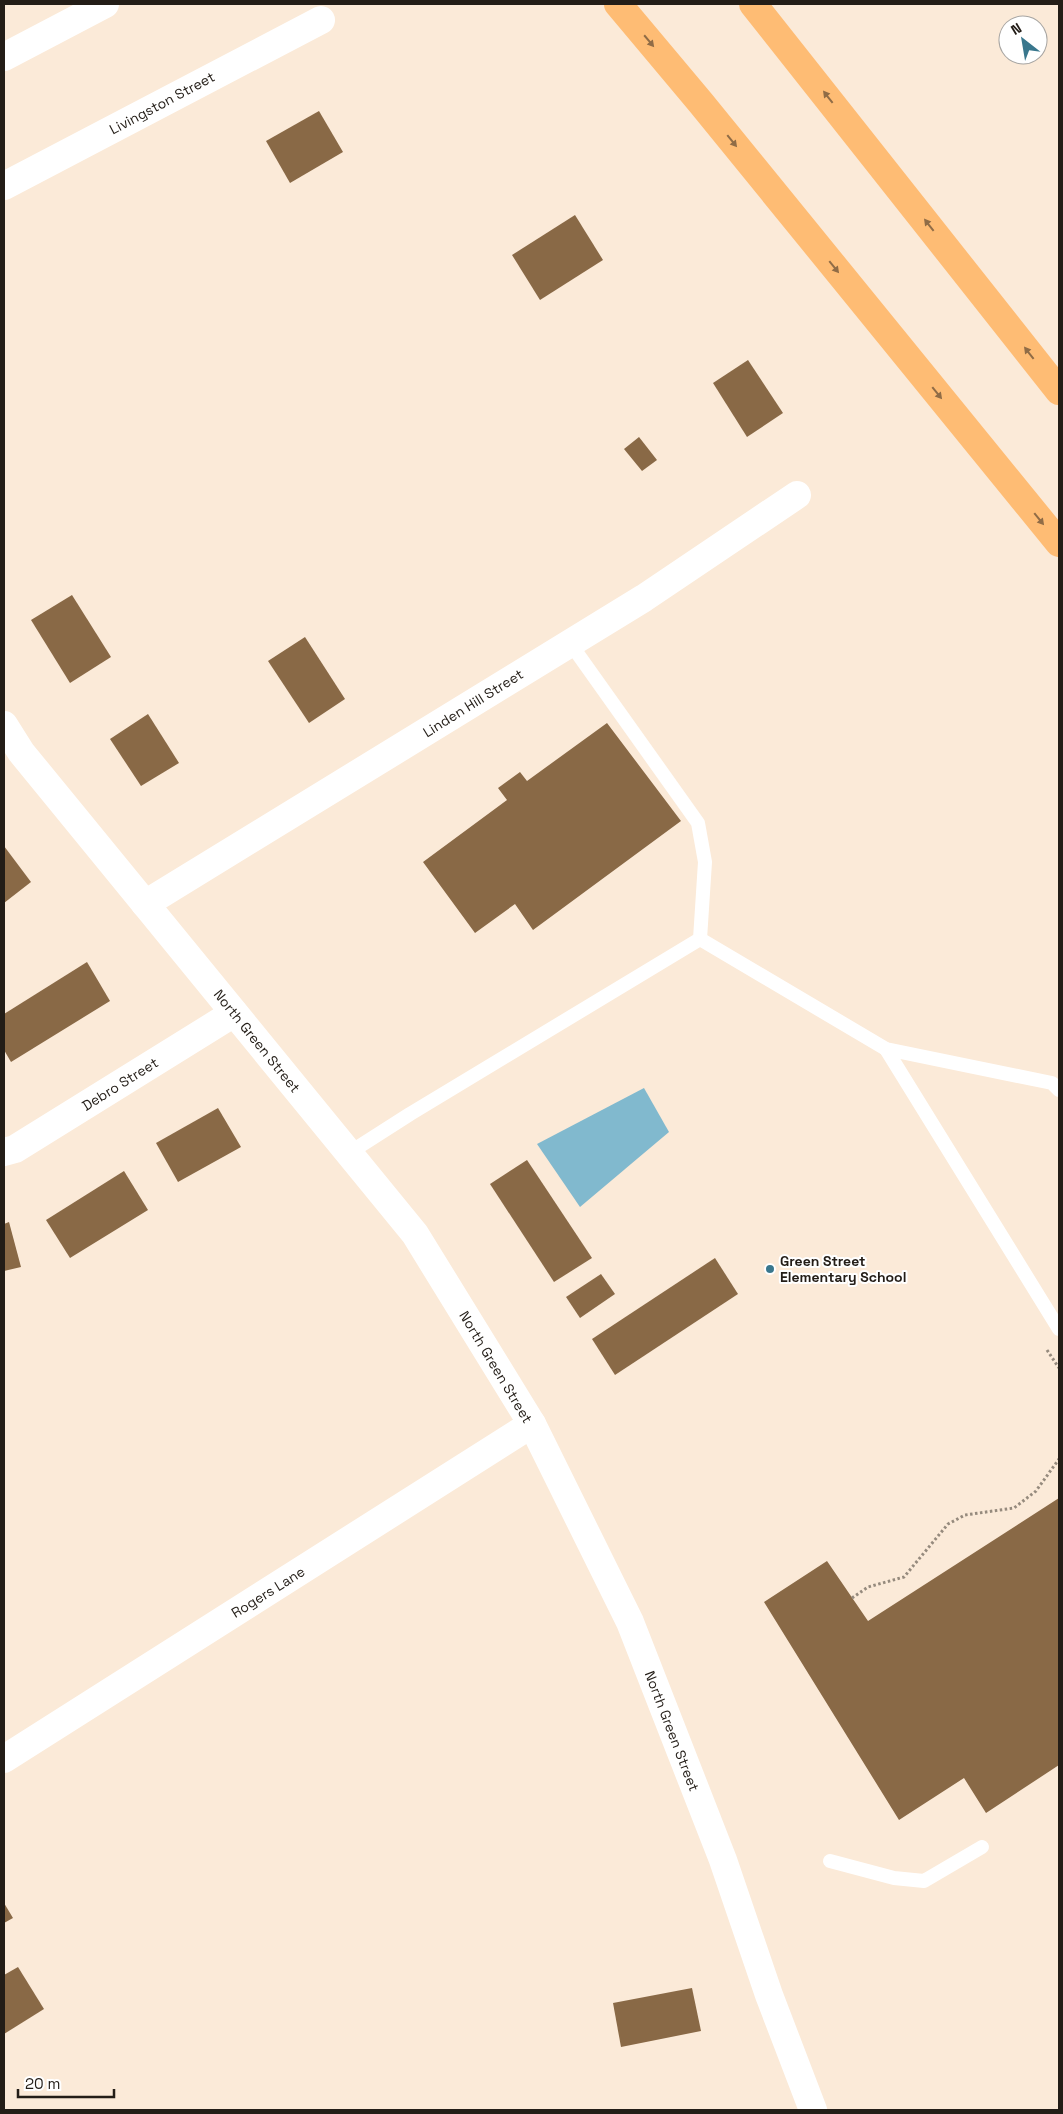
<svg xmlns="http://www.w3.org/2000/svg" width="1063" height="2114" font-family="'Space Grotesk',sans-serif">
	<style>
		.water { fill: #81b9ce }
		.building { fill: #896946 }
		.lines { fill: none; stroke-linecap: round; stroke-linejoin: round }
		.path { stroke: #958a7d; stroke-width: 3; stroke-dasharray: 2.5 2.5; stroke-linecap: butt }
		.service { stroke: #fff; stroke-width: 14 }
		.minor { stroke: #fff; stroke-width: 28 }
		.tertiary { stroke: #fff; stroke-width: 28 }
		.motorway { stroke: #febc74; stroke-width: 28 }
		.oneway { fill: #906c46 }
		.poi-dot { fill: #39778d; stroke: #fff; stroke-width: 2 }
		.labels { text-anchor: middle; stroke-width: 4; stroke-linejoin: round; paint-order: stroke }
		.street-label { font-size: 14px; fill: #231d17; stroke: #fff }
		.poi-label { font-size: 14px; font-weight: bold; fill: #231d17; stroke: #fff; text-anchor: start }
	</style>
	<rect width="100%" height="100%" fill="#fbead8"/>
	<path class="water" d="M644 1088 669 1132 580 1207 537 1144Z"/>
	<g class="building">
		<path d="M319 111 343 152 290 183 266 141Z"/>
		<path d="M575 215 603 260 540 300 512 255Z"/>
		<path d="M748 360 783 413 747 437 713 383Z"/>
		<path d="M639 437 657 460 642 471 624 449Z"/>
		<path d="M72 595 111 657 70 683 31 620Z"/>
		<path d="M305 637 345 699 309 723 268 661Z"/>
		<path d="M148 714 179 763 141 786 110 739Z"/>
		<path d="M607 723 681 821 533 930 515 904 475 933 423 862 507 800 498 788 520 772 527 781Z"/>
		<path d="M4 846 31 882 4 903Z"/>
		<path d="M87 962 110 1001 11 1062 4 1050V1014Z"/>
		<path d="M218 1108 241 1147 178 1182 156 1143Z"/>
		<path d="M527 1160 592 1258 554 1282 490 1184Z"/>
		<path d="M124 1171 148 1210 70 1258 46 1220Z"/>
		<path d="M9 1222 21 1267 4 1271V1224Z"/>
		<path d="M715 1258 738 1294 615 1375 592 1339Z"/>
		<path d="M601 1274 615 1294 580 1318 566 1297Z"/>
		<path d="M1059 1498V1765L986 1813 964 1778 899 1820 764 1602 827 1561 868 1621Z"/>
		<path d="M4 1903 13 1918 4 1923Z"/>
		<path d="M18 1967 44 2009 4 2034V1975Z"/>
		<path d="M692 1988 701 2031 621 2047 613 2003Z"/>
	</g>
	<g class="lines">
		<g class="path">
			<path d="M1047 1350 1059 1368"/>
			<path d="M852 1598 868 1587 904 1577 948 1524 965 1515 1014 1508 1036 1491 1059 1459"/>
		</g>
		<g class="service">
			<path d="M570 643 698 823 705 862 700 939"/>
			<path d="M886 1049 1059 1329"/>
			<path d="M349 1153 410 1114 700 939 886 1049 1052 1083 1059 1090"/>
			<path d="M830 1861 894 1878 924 1881 982 1847"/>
		</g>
		<g class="minor">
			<path d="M4 57 105 4"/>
			<path d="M4 186 321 20"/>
			<path d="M145 904 644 598 797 495"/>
			<path d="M4 1152 15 1149 234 1013"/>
			<path d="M4 1759 532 1424"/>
		</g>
		<path class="tertiary" d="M4 725 21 752 415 1234 532 1424 630 1622 723 1860 769 1995 813 2110"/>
		<g class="motorway">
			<path d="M618 4 701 103 1059 543"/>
			<path d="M753 4 1059 391"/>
		</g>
	</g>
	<defs><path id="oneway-solid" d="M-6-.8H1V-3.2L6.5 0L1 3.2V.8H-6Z" transform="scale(1.25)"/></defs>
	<g class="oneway">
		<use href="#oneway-solid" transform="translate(649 41) rotate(50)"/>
		<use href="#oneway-solid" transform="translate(828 97) rotate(-128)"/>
		<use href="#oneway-solid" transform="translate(732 141) rotate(51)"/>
		<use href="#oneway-solid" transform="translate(929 225) rotate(-128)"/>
		<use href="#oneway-solid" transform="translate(834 267) rotate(51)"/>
		<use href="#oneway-solid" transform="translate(1029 353) rotate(-128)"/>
		<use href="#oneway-solid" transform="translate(937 393) rotate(51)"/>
		<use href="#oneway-solid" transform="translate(1039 519) rotate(51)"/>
	</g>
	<circle class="poi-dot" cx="770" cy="1269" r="5"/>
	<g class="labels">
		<g class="street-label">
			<text transform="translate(162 103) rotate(-28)" y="5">Livingston Street</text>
			<text transform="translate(473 703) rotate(-32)" y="5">Linden Hill Street</text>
			<text transform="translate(257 1041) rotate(51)" y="5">North Green Street</text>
			<text transform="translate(120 1084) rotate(-32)" y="5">Debro Street</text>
			<text transform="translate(496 1367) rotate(59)" y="5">North Green Street</text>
			<text transform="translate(268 1592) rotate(-32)" y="5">Rogers Lane</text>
			<text transform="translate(672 1731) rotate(69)" y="5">North Green Street</text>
		</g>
		<g class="poi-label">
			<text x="780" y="1266">Green Street<tspan x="780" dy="16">Elementary School</tspan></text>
		</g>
	</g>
	<rect width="1063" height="2114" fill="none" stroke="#231d17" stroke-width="10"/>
	<g transform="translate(1023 40) rotate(329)"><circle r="24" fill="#ffffff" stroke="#a7a5a2"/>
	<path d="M0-4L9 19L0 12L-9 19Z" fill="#39778d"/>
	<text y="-8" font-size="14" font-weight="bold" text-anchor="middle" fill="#231d17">N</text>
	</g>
	<path d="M18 2089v8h96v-8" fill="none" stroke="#231d17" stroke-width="2.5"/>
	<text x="25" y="2089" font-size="15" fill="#231d17" stroke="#ffffff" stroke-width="4" paint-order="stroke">20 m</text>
</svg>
